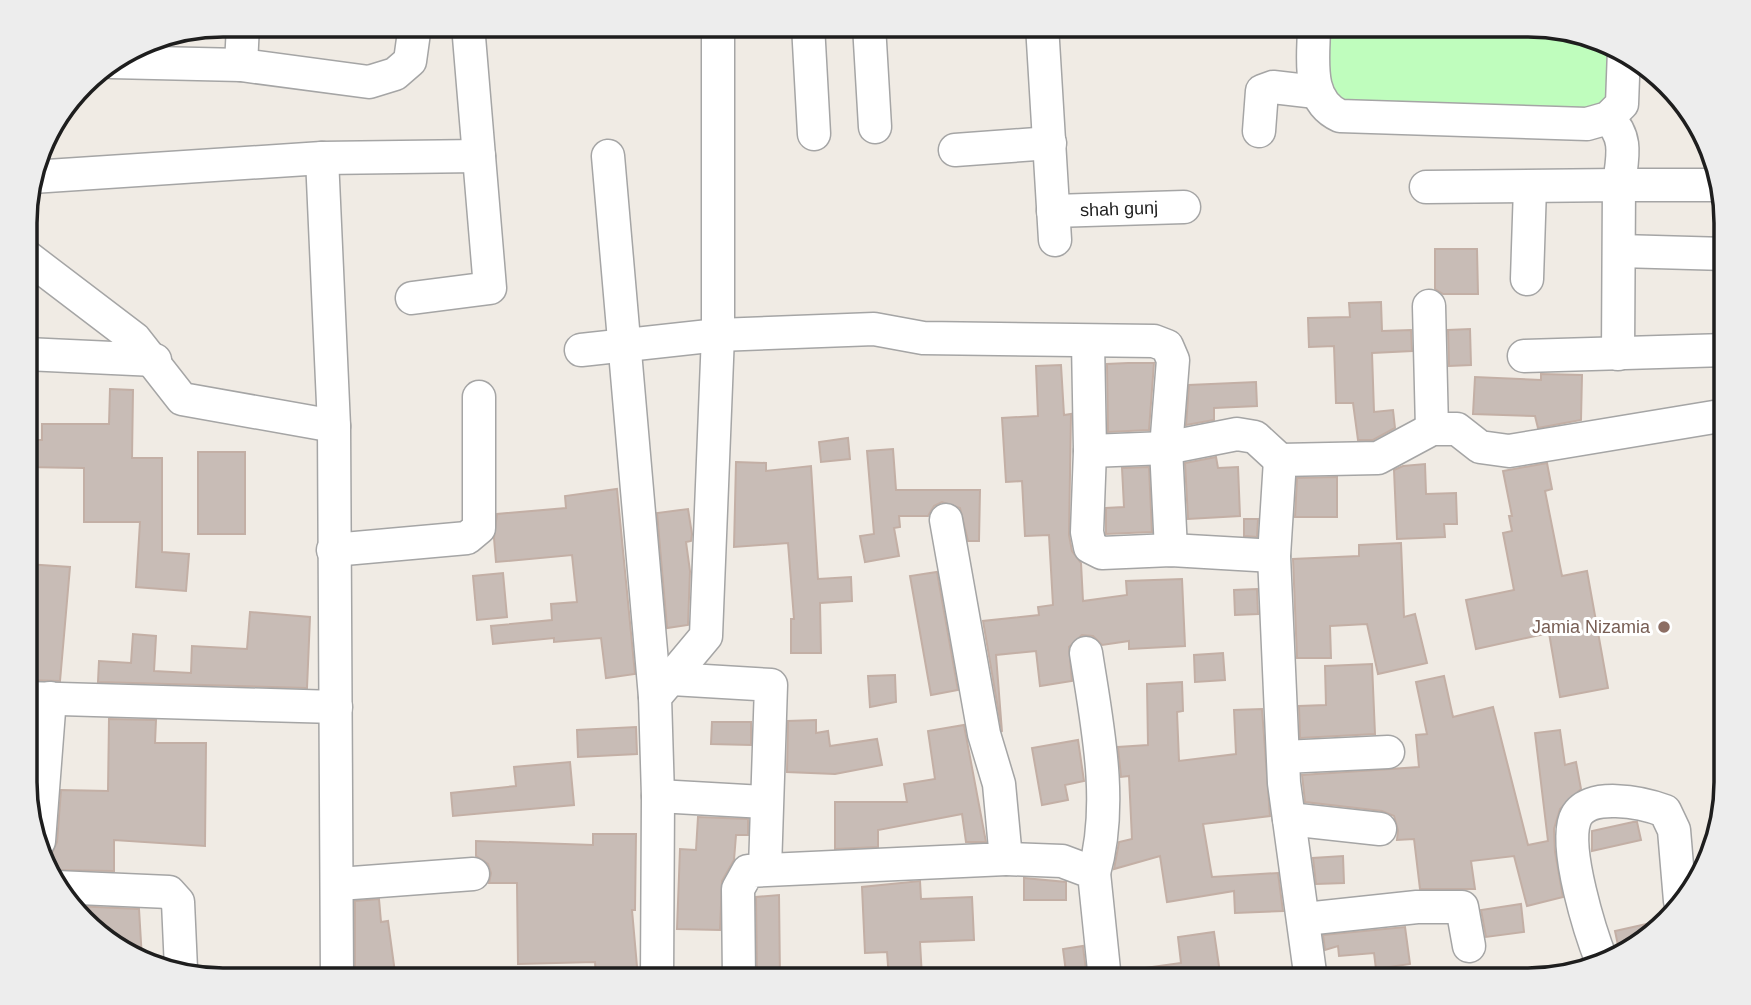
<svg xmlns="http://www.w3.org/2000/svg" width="1751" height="1005" font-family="Arial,sans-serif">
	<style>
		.park { fill: #bffdbd }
		.building { fill: #c8bcb6; stroke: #c3afa5; stroke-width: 2 }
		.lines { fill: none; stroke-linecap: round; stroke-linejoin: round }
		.minor-casing { stroke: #a5a5a5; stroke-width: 35 }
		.minor { stroke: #fff; stroke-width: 32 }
		.education-dot { fill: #8d6e63; stroke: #fff; stroke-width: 2.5 }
		.labels { text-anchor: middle; stroke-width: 6; stroke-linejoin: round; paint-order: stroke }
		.street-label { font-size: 18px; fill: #1e1e1e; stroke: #fff }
		.education-label { font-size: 18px; fill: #785e54; stroke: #fff; text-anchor: end }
		.rim { fill: none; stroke: #1e1e1e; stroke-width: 3.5 }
	</style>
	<rect width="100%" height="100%" fill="#f0ebe4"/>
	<path class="park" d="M1329 25H1528L1611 47 1610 98 1599 116 1357 110 1328 89Z"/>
	<g class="building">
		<path d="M1435 249H1477L1478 294H1443L1435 289Z"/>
		<path d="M1381 302 1382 331 1411 330 1412 351 1372 353 1374 412 1393 410 1395 428 1373 440H1358L1353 403H1336L1334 346 1309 347 1308 318 1350 317 1349 303Z"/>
		<path d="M1470 329 1471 365 1449 366 1448 330Z"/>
		<path d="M1128 363H1154L1149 430 1108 432 1107 364Z"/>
		<path d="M1061 365 1064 415 1071 414 1069 535 1072 551 1081 563 1083 601 1127 595 1126 581 1182 579 1185 646 1129 649V641L1102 645 1093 636 1082 635 1069 647 1072 681 1040 686 1036 651 996 655 1002 732 983 621 1039 615 1038 607 1053 605 1049 535 1025 536 1022 481 1006 482 1002 418 1038 416 1036 366Z"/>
		<path d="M1541 374 1582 375 1581 420 1538 428 1535 416 1473 414 1475 377 1541 380Z"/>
		<path d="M1256 382 1257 406 1214 408V420L1186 425 1189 385Z"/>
		<path d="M110 389 133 390 132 458H162V552L189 554 186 591 136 587 140 522H84V468L26 467V440H42V424H109Z"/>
		<path d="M848 438 850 459 821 462 819 442Z"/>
		<path d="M893 449 896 490H980L979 541H968L960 508 942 502 934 506 928 516H899L900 527 894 528 899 556 865 562 860 536 874 534 867 451Z"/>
		<rect x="198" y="452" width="47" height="82"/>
		<path d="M1216 457 1218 468 1238 467 1240 516 1188 519 1185 463Z"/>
		<path d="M736 462 766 463V471L811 466 818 579 851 577 852 601 820 603 821 653H791V619H794L788 543 734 547Z"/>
		<path d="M1547 463 1552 489 1545 491 1562 576 1587 571 1608 688 1560 697 1549 633 1476 649 1466 600 1514 590 1503 533 1512 531 1509 516H1512L1503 471Z"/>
		<path d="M1425 464 1426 494 1456 493 1457 524H1444L1445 537 1397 539 1394 470 1403 466Z"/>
		<path d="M1149 467 1152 532 1106 534V508L1124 507 1122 468Z"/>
		<path d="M1337 477V517H1295L1297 478Z"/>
		<path d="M617 489 635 674 606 678 601 638 554 642V638L493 644 491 626 552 620 551 604 577 602 572 555 496 562 494 538 497 514 566 508 565 496Z"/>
		<path d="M688 509 692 534 691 541 686 542 690 571 688 625 667 628 657 513Z"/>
		<path d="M1244 519H1258L1257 537 1244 536Z"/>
		<path d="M1401 543 1404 617 1415 614 1427 663 1378 674 1367 624 1330 626 1331 658H1297L1293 559 1359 556V545Z"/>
		<path d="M26 564 70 567 60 681 26 680Z"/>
		<path d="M937 572 958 690 931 695 910 576Z"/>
		<path d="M503 573 507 617 477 620 473 576Z"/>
		<path d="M1257 589 1258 614 1235 615 1234 590Z"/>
		<path d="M250 612 310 617 307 688 98 682 99 661 131 663 133 634 156 636 154 671 191 673 192 646 247 649Z"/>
		<path d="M1223 653 1225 680 1195 682 1194 655Z"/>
		<path d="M1372 664 1375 734 1300 738 1299 706 1326 705 1325 666Z"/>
		<path d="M895 675 896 702 870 707 868 676Z"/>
		<path d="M1444 676 1453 717 1493 707 1528 845 1548 841 1535 733 1560 730 1565 765 1576 762 1581 789 1560 809 1554 829 1555 852 1563 897 1527 906 1514 856 1471 861 1475 889H1420L1414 839 1397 840 1398 830 1394 816 1382 811 1305 802 1302 775 1419 767 1416 735 1427 734 1416 682Z"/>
		<path d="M1182 682 1183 711 1177 712 1179 761 1236 754 1234 710 1262 709 1270 816 1203 824 1212 877 1278 873 1283 911 1235 913 1234 891 1167 902 1160 856 1114 869 1119 842 1132 839 1129 776 1121 777 1118 747 1148 745 1147 684Z"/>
		<path d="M109 719 156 720 155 743H206L205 846 114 840V871L51 870V855L57 842 61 790 108 791Z"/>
		<path d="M816 720V733L828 731 830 746 877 739 882 765 835 774 787 772 788 721Z"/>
		<path d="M712 722H751V745L711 744Z"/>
		<path d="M964 725 986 842H966L962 814 878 830V847L835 849V802H907L904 784 935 779 928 731Z"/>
		<path d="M636 727 637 754 578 757 577 730Z"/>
		<path d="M1078 740 1084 781 1065 785 1068 800 1042 805 1032 748Z"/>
		<path d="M570 762 574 805 453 816 451 793 516 786 514 767Z"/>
		<path d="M698 817 748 819V835H736L734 860 722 881 720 930 677 929 680 849 696 850Z"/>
		<path d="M1633 822H1637L1641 840 1592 851V831Z"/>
		<path d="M593 834H636L635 910H632L638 978H596L595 962 518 964 517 883H489L491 873 488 864 476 856V841L593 845Z"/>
		<path d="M1343 856 1344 883 1316 884 1313 858Z"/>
		<path d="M1024 878 1066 882V900H1024Z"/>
		<path d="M920 881 921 899 972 897 974 940 920 942 922 977 889 979 887 952 865 953 862 887Z"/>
		<path d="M779 895 780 980H757L756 897Z"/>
		<path d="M379 899 381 922 388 921 396 980H355V901Z"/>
		<path d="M1521 904 1524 932 1486 937 1481 910Z"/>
		<path d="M73 906 139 909 142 959 123 954Z"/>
		<path d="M1660 921 1634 947 1619 950 1615 931Z"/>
		<path d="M1405 927 1410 964 1376 969 1374 953 1339 956 1338 946 1325 950 1323 935Z"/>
		<path d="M1214 932 1221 980H1144V968L1181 963 1178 937Z"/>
		<path d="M1083 946 1087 980H1067L1063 949Z"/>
	</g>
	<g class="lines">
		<defs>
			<g id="minor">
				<path d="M808 25 814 134"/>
				<path d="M869 25 875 127"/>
				<path d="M1042 25 1055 240"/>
				<path d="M1314 25C1314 57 1305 100 1340 116L1587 124 1608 118 1622 104 1624 50"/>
				<path d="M111 62 241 65 369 82 395 74 410 61 415 25"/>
				<path d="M241 65 243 25"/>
				<path d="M1608 118C1629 138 1622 158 1619 185H1718"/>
				<path d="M1259 131 1262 91 1273 87 1316 92"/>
				<path d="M955 150 1050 143"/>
				<path d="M608 156 655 697"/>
				<path d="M322 158 334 426 337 980"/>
				<path d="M32 177 322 158 479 156"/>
				<path d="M1426 187 1619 185 1618 354"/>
				<path d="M1053 211 1184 207"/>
				<path d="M1620 251 1726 254"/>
				<path d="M26 256 135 339 182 399 334 426"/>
				<path d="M1527 279 1530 187"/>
				<path d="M412 298 490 288 468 25"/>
				<path d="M1429 306 1432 429"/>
				<path d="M1088 342 1090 451 1087 532 1090 547 1102 553 1171 550 1274 556"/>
				<path d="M581 350 718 335 874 329 923 338 1154 341 1167 346 1173 360 1166 448 1171 550"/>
				<path d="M26 354 155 360"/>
				<path d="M1524 356 1726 350"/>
				<path d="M1090 451 1166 448 1237 434 1255 437 1280 460"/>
				<path d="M333 550 467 538 479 528V397"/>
				<path d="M1086 653C1097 724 1114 803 1094 873"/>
				<path d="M672 679 771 685 765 869"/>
				<path d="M26 698 336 707"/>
				<path d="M1284 757 1388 752"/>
				<path d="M658 796 765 802"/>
				<path d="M1289 819 1380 829"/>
				<path d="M39 841 50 698"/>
				<path d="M1006 859 1062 861 1094 873 1105 980"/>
				<path d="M339 884 473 874"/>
				<path d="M56 887 169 892 178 902 181 969"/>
				<path d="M1305 919 1417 907H1462L1469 946"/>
				<path d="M1602 962C1590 932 1564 849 1575 819 1586 790 1644 803 1665 811L1674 830 1680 901"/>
				<path d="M657 980 658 796 655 697 706 636 718 335V25"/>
				<path d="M739 980 738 889 748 871 1006 859 999 784 984 734 946 520"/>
				<path d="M1311 980 1284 783 1274 556 1280 460 1378 458 1432 429H1457L1480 447 1509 451 1726 415"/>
			</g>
		</defs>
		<use href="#minor" class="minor-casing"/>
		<use href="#minor" class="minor"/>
	</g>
	<circle class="education-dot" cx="1664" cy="627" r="7"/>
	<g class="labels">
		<g class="street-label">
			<text transform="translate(1119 209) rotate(-2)" y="6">shah gunj</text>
		</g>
		<g class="education-label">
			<text x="1650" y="633">Jamia Nizamia</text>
		</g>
	</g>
	<path d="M0 0H1751V1005H0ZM223 37H1528A186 186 0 0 1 1714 223V782A186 186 0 0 1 1528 968H223A186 186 0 0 1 37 782V223A186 186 0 0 1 223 37Z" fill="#ededed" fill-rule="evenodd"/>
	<path class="rim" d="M223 37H1528A186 186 0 0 1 1714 223V782A186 186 0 0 1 1528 968H223A186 186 0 0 1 37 782V223A186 186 0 0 1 223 37Z"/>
</svg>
